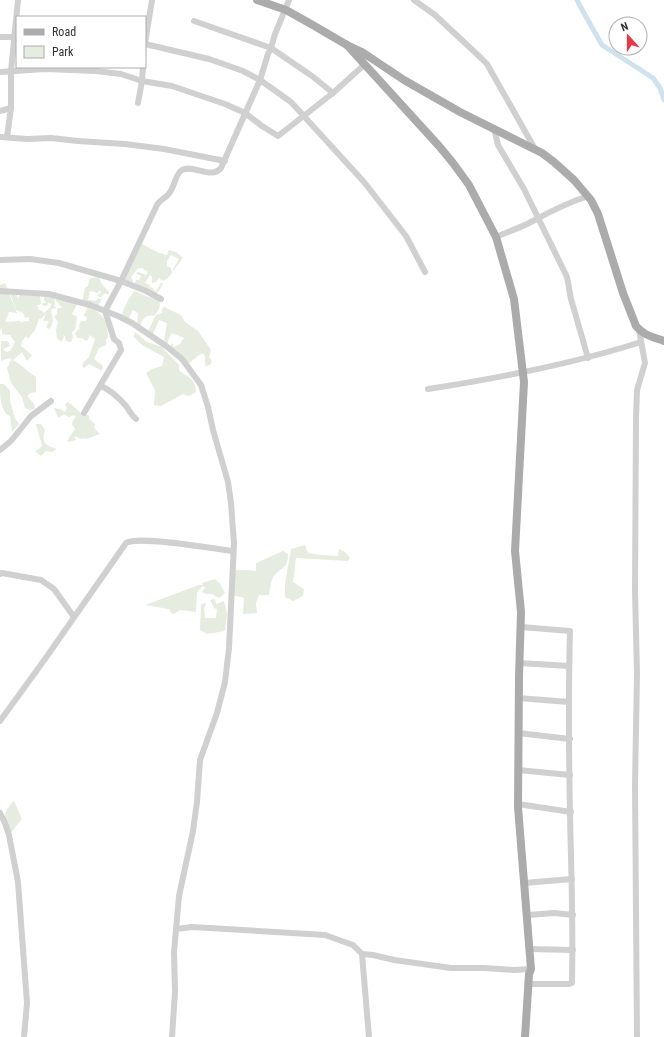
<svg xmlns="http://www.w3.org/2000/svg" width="664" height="1037" font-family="'Roboto Condensed',sans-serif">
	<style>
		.green { fill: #e6ecdf }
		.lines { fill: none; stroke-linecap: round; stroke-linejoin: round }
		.canal { stroke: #cfe2ee; stroke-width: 5 }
		.minor { stroke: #d0d0d0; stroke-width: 6 }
		.major { stroke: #ababab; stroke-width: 8 }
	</style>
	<rect width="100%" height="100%" fill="#fff"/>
	<g class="green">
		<path d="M142 244 159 253 167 255 169 250 176 252 183 258 173 271V269L179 259 171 255 167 261V266L171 268 172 273 168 278 163 281 159 278 156 282 152 283V277L150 275 145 283 150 285V288L152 287 154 290 156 291 161 283H163L161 288 155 295 134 285 136 280H139L141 276 136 273 138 272 146 275 148 272 142 268H138L131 277 133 280 132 286 120 279Z"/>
		<path d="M99 277 101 283 109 292 108 295 105 293 101 297 97 296 101 292 100 290 98 293 90 291 88 300 96 301 98 298 102 299 98 306 82 303 85 288 88 286 89 280 92 278Z"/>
		<path d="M5 283 17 313 9 312 5 322 20 321 22 325 21 322 29 321V317L25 318 23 313 16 310 10 293 17 294V298L20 295 40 296 41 304 37 305 39 310H41L44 313 51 307V305L50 303H48L47 306 42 305 43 303H46L44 300V296L54 298 55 303 54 306 57 308 51 309 53 321 50 329 46 328 49 321H43L46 313 42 318 39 319 35 330 28 339 26 336 22 341 21 346 32 355 27 361 22 352 13 360C22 365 28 372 36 377V392L30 393 27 396 34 404 35 409 30 410 25 408 22 397 11 383 7 368 9 365 11 359 9 358 1 361V341H8L10 346 3 349 6 352 10 351 15 342 10 335 2 334V328L0 331V285Z"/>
		<path d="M135 291 146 296 159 300C161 307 159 310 154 316 145 314 143 319 140 326L137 325 138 313 133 310 129 318 122 317C122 310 130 295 135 291Z"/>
		<path d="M56 299 77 304 72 314 77 317 75 330 72 332 73 338 71 342 66 341 65 336 63 335 64 337 61 342 57 338 56 330 58 322 54 317 57 314V309L62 307 59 305V303L55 300Z"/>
		<path d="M164 306 168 309 181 315 185 322 198 331 211 350 209 357 212 361 210 365 205 366V357L203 353 199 355 187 365 168 348 172 343 174 347 180 344 184 338 172 333C168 337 169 342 166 346L164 341 167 323 159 320 153 334 147 333 156 315 162 313V309Z"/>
		<path d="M88 307C103 313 108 321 108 337L106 340V345L99 348 94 359 103 366 102 371 89 364 84 368 82 366 83 363 89 357 95 339 90 335 87 341 82 338H77L75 333 80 328 79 326 81 321H86L87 318 84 315Z"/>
		<path d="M135 332 147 342 162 347 179 365V370C188 379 195 376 196 392L189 396 183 394 161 406 154 405 155 390 146 373 152 369 162 366 164 357 142 345 134 337Z"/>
		<path d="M0 384H4L10 391V401L15 418 19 424 12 432 10 416C0 412 0 395 0 384Z"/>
		<path d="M67 402 71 404 83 415H88L89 416V419L95 424 94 428 100 434 87 439 84 438 81 439 74 436 76 440 68 442 67 441 75 429 72 424 73 420 76 417 74 415 69 417 64 414 58 418 54 408 60 409 65 412 67 408 65 405Z"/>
		<path d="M36 424H41L45 430C41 443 45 445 57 449L52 452 46 451 41 456 35 451 39 449 42 446Z"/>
		<path d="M305 545 308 553 320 555 338 556 339 549 345 552 350 558 348 561 296 558 293 582 304 589 303 596 293 601 285 597C284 581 289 565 291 549Z"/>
		<path d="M283 551 288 554C288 569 281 567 274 576 271 580 270 589 269 595H259L256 603 257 613 243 614 244 598 232 595 233 570H246L256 571V563Z"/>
		<path d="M215 579 220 584 225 593 219 598 212 594H206L202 592 205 588 203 586 197 592 196 612 180 610 176 613 172 614 169 609 145 605 199 585H203L202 583Z"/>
		<path d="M215 599 216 604 224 601 227 614 225 631 207 634 200 630 201 604 206 603 204 609 205 618H216L217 609 214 608 210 600Z"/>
		<path d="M14 801 22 819 9 835C4 819 1 814 14 801Z"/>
	</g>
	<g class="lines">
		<path class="canal" d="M577 0 585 15 602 45 653 78 660 88 664 100"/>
		<g class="minor">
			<path d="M414 0 435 15 481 58 487 64 535 149"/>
			<path d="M194 21 271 48 312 76 333 93"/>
			<path d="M0 37H17"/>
			<path d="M145 43 152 0"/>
			<path d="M145 44 209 59 243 71 260 80 291 102 364 182 406 236 425 272"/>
			<path d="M0 72 45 69 96 71 121 74 142 81 172 86 225 104 245 113 262 126 278 136 333 93 364 65"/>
			<path d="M138 103 142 81 143 67"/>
			<path d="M0 111 11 108V71L18 0"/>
			<path d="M494 128 498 145 524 189 567 277 571 299 588 358"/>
			<path d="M0 137 27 139 51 138 78 141 125 144 164 149 225 161"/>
			<path d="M7 137 11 108"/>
			<path d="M496 237C507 232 520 228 531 222 549 212 567 203 588 196"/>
			<path d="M0 260 30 259 59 263 121 281 146 291 161 299"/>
			<path d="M0 291 49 294 90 305 118 316 132 323 166 346 182 359 201 385 208 407 213 430 228 482 231 503 234 543 229 648 225 682 217 713 200 760 197 802 193 831 179 896 174 952 175 992 172 1037"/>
			<path d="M101 386C110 390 120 399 126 406 130 411 131 415 136 419"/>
			<path d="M428 389C500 378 572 364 641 342"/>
			<path d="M84 413 121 350 119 343 114 339 105 311 121 281 157 205C160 199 167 198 170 192 175 186 175 174 182 170 194 164 211 180 221 168L260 80 268 54 271 48 275 34 289 0"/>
			<path d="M0 450 11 441 31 416 51 401"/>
			<path d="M0 574 2 573 41 580 54 589 74 617"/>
			<path d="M521 627 570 631C568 706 569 781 571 856 572 897 573 939 572 980V983L569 984H529"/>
			<path d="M519 663 569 666"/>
			<path d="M518 698 569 702"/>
			<path d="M0 721 45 659 126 543C139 535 215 549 233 551"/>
			<path d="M518 733 570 739"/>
			<path d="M518 770 570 775"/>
			<path d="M518 804 571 812"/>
			<path d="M0 813 5 823 9 835 18 882 27 1003 24 1037"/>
			<path d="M524 883 572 879"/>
			<path d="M528 915 554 913 573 915"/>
			<path d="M176 929 192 927 325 935 353 945 362 954 373 955 394 960 451 968H484L514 970 531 969"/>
			<path d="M529 949 573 950"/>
			<path d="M362 954 369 1037"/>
			<path d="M637 1037 635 785 637 674 635 590 636 418 637 390 645 363 639 330"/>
		</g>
		<g class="major">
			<path d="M257 0 286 10 311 24 347 45 362 52 404 80 460 112 542 153 554 162 574 180 591 200 598 214 623 293 636 326C643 335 653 337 664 341"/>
			<path d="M347 45 439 146 453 163 469 185 496 237 514 299 524 382 515 551 521 612 519 677 518 807 531 969 529 974 525 1037"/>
		</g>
	</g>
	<rect x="16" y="16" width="130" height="52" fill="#ffffff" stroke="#adadad"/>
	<rect x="24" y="29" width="20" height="6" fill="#ababab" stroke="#adadad"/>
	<text x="52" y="36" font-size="12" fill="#333333">Road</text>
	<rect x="24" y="46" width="20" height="12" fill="#e6ecdf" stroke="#adadad"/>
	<text x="52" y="56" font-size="12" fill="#333333">Park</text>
	<g transform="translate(628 36) rotate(339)"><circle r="19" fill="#ffffff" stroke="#adadad"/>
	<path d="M0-3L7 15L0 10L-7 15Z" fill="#e63946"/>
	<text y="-6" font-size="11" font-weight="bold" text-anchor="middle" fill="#333333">N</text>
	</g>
</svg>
